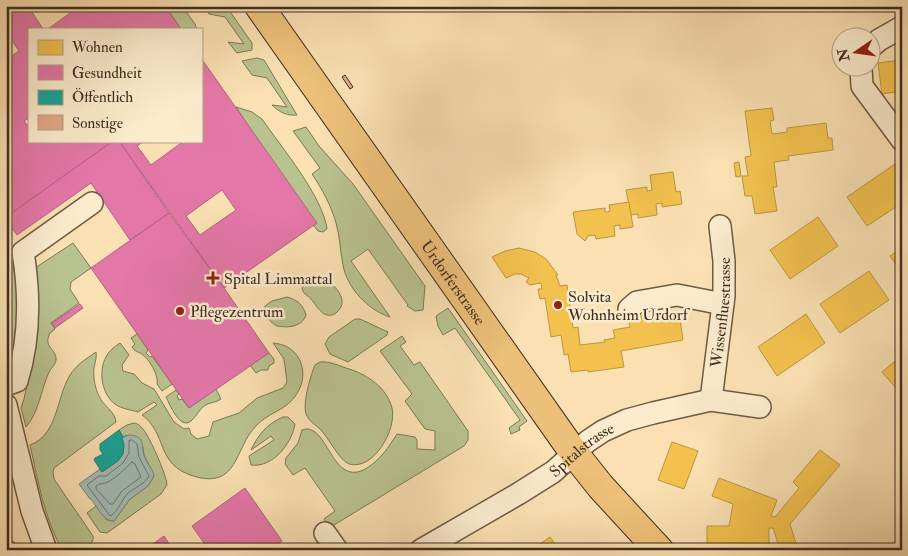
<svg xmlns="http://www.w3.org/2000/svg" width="908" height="556" font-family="'IM FELL Double Pica',serif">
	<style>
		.green { fill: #b9c390; stroke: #7c7858 }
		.water { fill: #a2bbb6; stroke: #7a827a }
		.homes { fill: #f2c14e; stroke: #bc9540 }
		.health { fill: #e377a8; stroke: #b26180; fill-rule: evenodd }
		.public { fill: #17a398; stroke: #238074 }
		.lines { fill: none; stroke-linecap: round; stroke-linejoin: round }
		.shore { stroke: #70746c; stroke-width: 1 }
		.building { fill: #e2a788; stroke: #3e2d21 }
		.minor-casing { stroke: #6d5a45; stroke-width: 24 }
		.major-casing { stroke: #3e2d21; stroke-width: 30 }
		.minor { stroke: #fcebcd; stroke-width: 21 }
		.major { stroke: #edc079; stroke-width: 28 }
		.tram { stroke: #3e2d21; stroke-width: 1 }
		.poi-dot { fill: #8f2418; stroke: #fcebcd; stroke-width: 2 }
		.labels { text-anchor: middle; stroke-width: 5; stroke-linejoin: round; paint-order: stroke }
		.poi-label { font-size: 16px; fill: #3e2d21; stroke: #fcebcd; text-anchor: start }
		.street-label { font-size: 16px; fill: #3e2d21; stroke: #fcebcd }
	</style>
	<rect width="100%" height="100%" fill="#fae0b2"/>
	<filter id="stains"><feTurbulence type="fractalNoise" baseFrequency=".004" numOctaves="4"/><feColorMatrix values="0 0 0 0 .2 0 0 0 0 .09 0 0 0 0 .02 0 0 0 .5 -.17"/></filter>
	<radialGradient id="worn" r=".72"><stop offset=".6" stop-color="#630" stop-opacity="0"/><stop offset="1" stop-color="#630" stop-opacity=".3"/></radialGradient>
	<g class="green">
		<path d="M165 6H182L195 24 197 29H181Z"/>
		<path d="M204 6H226L252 43V50L237 53 228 42 244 44 225 17 209 14Z"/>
		<path d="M257 58 264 60 297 115C287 116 279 112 272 105L287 107 267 78 252 75 242 61Z"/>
		<path d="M236 107 252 112 262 119C282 148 323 197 327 229L323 232 318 231 313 225Z"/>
		<path d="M306 127 319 146 353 184 425 286 423 310 415 311 407 306 408 305 368 249 351 261 390 317C368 310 347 288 343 265 340 251 340 236 336 223 331 205 322 189 312 174L320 168 293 131Z"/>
		<path d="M73 243 91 268 71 282 70 289 79 303 51 323 55 329 50 333C43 347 55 348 56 358 57 363 51 368 49 372 41 390 39 412 26 427L21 408 24 399 34 350 35 268Z"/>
		<path d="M6 249C24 284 18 328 12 365L10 366 6 354Z"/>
		<path d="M312 276C328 276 354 299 336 313 324 321 317 306 311 299 310 297 307 296 305 294 298 286 305 279 312 276Z"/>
		<path d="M287 297C298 300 303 305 306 315 302 327 288 328 277 326 270 322 263 315 265 306L272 301Z"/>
		<path d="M448 308 527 421 519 427 520 430 511 434 509 428 520 420 455 328 443 335 438 326 436 316Z"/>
		<path d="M355 319H360L388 332 387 335 348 362 330 354 325 344 329 337Z"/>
		<path d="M137 334 148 350 146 353 150 357 152 356 172 384 162 391 157 384C159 375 149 359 142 354 137 351 135 352 132 347L135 344 131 338Z"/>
		<path d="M402 336 406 342 400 346 414 365 420 362 468 431V440L464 446 329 528 324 519 335 511 305 468 293 475 285 464 286 458 298 443 302 430C328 420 331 490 367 468 381 459 388 448 397 434L415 437 417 440V449L435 450V431L425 429 405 401 412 394 380 351Z"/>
		<path d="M120 343 129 355 122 365 123 371 134 374 142 383 154 389 174 422 184 429 189 428 191 434 197 439 209 436 213 422 239 413 257 398 283 388 287 382 284 359 273 343C284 344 292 348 298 357 309 375 300 396 284 407 275 413 264 417 256 426 234 448 239 490 193 476 155 464 168 434 142 415L157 405 154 402 138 412C131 410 122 409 115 404 102 395 98 371 106 357 109 351 114 347 120 343Z"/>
		<path d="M96 352C97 358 95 362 94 368 93 377 95 388 99 396 103 406 115 411 116 422L54 468 53 472 54 479 93 536C95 551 72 550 62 550 44 517 38 481 30 445 58 435 56 398 70 375 76 365 86 359 96 352Z"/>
		<path d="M269 353 274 359V363L269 366 268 370H261L256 373 250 365Z"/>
		<path d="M320 362C331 361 339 366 349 369 368 375 387 388 392 408 397 429 374 471 349 464 339 460 329 438 320 429 316 425 310 422 307 416 301 407 311 374 315 365Z"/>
		<path d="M216 389 221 399C216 403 209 402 204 406 199 410 196 417 191 421 180 430 170 405 166 397L176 390 179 394 177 396 179 400 182 399 189 408Z"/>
		<path d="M283 417H288L295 424C292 443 273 468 251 465L249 456 274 440 271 436 251 450C258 435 267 424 283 417Z"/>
		<path d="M134 423C137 424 139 424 141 427 148 432 167 476 167 485L161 494 107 533 100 532 87 513 96 506 107 520 114 521 130 499 148 486 154 476 144 455 143 447 126 435 123 437 119 430 127 425Z"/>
	</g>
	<path class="water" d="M129 435C147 436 140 447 145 458 148 465 153 469 154 476L148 486 130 499 114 521C104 522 97 507 91 499H90L79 484 100 469 102 472C115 463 129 456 122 438Z"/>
	<g class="homes">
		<path d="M312 6H328L320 10Z"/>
		<path d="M901 60 902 91 882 94 878 63Z"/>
		<path d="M772 108 774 120 770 121 772 134 787 132V128L826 123 828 138H832L833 150 788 156 789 160 774 162 777 187H773L777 211 755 214 752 196H745L742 176H748L745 157 751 156 745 111Z"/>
		<path d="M739 162 741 176 736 177 734 163Z"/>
		<path d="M895 164 902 174V203L867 226 847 197Z"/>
		<path d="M673 172 676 192 680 191 682 204 662 207V203L656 204 657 215 638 218V214L631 215 626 190 647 187V191L652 190 650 175Z"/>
		<path d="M629 202 633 227 620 229V225L614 226 615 236 596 239 595 235 588 236 585 241 577 234 573 212 605 208V212H607L610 211 609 205Z"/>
		<path d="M818 217 838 246 790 279 770 250Z"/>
		<path d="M519 248 535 252 546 259 558 275H556L560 286 567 285 573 328 578 327 580 345 605 342 604 340 615 338 613 330 630 327 628 317 641 315 642 320 647 319V317L679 312 683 340 621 351 624 367 588 372V370L571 372 568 354 564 355 561 335 551 337 545 298 540 299 538 289H542L541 283 530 285 526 282 529 278 521 274H515L506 278 492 257 505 251Z"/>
		<path d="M902 248V273L890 256Z"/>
		<path d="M869 271 889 300 840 333 820 304Z"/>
		<path d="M806 314 825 343 777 376 758 347Z"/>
		<path d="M902 352V395L882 372 900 357 898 355Z"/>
		<path d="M672 442 698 451 684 489 658 480Z"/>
		<path d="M820 450 840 465 790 524 798 550H780L773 528H769V545H707V526H729L733 504 712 496 719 478 777 500 771 516 775 517 799 488 793 482Z"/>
		<path d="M550 537 559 550H532L536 547Z"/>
	</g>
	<g class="health">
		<path d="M6 6H28L43 29H29V118L24 121 29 128V141H113L6 217V60L19 51 6 32Z"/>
		<path d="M80 6H165L181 29H48Z"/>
		<path d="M201 58 317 223 224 288 119 141H144L137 146 151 165 184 141H201ZM222 190 236 210 200 235 186 216Z"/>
		<path d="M113 141H119L169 213 130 240 91 183 17 235 6 220V217Z"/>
		<path d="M169 213 224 288 269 353 189 408 91 268Z"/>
		<path d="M80 304 83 308 55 328 52 323Z"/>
		<path d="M245 488 282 541 270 550H209L192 526Z"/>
		<path d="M164 536 173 550H145Z"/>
	</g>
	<path class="public" d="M119 430 123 437 122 438 124 445 123 454 118 461 102 472 94 460 95 458 103 454 100 450V444Z"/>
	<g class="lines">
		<g class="shore">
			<path d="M132 440 137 444 139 457 149 476C144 485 135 487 127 494 121 501 118 512 110 516L87 485 99 476H106L123 463 129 453V441Z"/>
			<path d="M132 462 135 464 141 477 122 491 113 504H110L96 489V486C100 483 103 484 108 482 117 477 125 469 132 462Z"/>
		</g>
	</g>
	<path class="building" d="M345 75 353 87 350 89 342 77Z"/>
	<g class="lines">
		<defs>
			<g id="minor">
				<path d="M870 48 879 40 902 27"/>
				<path d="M861 68 862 86 902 140"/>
				<path d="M629 309 637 302 677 295 723 304"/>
				<path d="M6 385 17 381C30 339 30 295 23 252L92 203"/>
				<path id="s1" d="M711 400 724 296V261L720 226"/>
				<path d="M6 405 32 511 46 550"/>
				<path d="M325 533 337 550"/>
				<path id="s2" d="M421 550 518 494 553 472 588 441 603 431 627 420 653 413 711 400 760 407"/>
			</g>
			<g id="major">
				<path id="s3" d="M259 6 574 453 601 487 659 550"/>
			</g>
		</defs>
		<use href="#minor" class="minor-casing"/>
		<use href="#major" class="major-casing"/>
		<use href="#minor" class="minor"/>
		<use href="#major" class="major"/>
		<g class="tram">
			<path d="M6 533 20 550"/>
			<path d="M6 545 10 550"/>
		</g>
	</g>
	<g class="poi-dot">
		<path d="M210.5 270.5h5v5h5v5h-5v5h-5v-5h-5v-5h5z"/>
		<circle cx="558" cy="305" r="5"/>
		<circle cx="180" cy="311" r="5"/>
	</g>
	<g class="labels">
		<g class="poi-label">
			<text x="224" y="284">Spital Limmattal</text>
			<text x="568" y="302">Solvita<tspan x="568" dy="18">Wohnheim Urdorf</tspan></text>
			<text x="190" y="317">Pflegezentrum</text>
		</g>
		<g class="street-label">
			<text dy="6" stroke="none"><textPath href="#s3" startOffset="338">Urdorferstrasse</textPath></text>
			<text dy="6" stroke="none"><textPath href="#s1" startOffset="88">Wissenfluestrasse</textPath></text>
			<text dy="6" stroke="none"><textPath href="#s2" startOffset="190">Spitalstrasse</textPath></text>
		</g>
	</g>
	<rect width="908" height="556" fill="none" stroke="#fae0b2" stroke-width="25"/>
	<rect x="8" y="8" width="893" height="541" fill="none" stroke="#3e2d21" stroke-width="2.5"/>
	<rect x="12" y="12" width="883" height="531" fill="none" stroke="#3e2d21"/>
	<rect x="28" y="28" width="175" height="115" fill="#fcebcd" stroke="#b09f88"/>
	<rect x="38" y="40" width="25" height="15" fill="#f2c14e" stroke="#b09f88"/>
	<text x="72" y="52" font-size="15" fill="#3e2d21">Wohnen</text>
	<rect x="38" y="65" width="25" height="15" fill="#e377a8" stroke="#b09f88"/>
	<text x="72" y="78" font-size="15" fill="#3e2d21">Gesundheit</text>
	<rect x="38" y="90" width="25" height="15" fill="#17a398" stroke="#b09f88"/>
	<text x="72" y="102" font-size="15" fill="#3e2d21">Öffentlich</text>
	<rect x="38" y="115" width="25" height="15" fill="#e2a788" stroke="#b09f88"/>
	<text x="72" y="128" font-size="15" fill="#3e2d21">Sonstige</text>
	<g transform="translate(856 52) rotate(257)"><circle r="24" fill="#fcebcd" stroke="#b09f88"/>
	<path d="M0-4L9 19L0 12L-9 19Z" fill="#8f2418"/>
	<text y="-8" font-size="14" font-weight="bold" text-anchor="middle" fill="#3e2d21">N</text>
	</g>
	<rect width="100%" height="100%" filter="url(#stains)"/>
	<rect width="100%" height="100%" fill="url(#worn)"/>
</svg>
